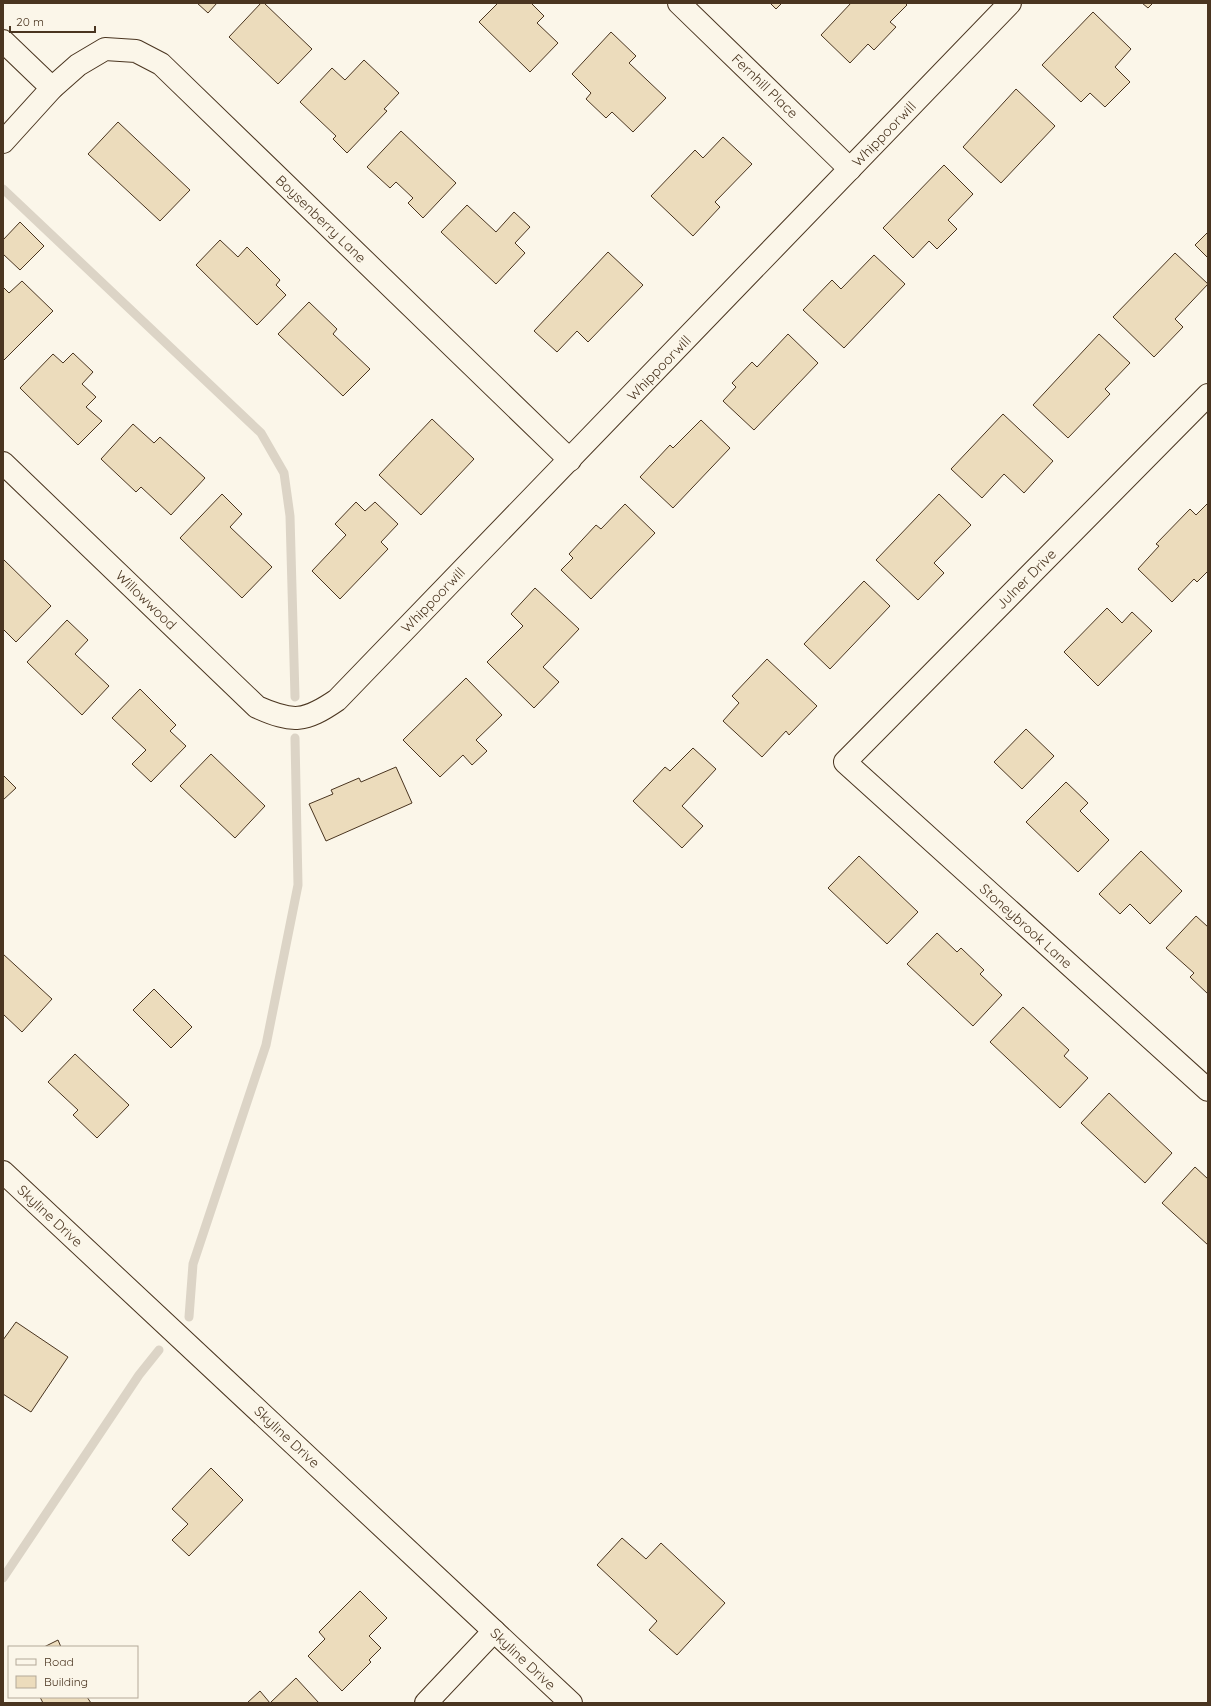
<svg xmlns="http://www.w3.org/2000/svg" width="1211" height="1706" font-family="Quicksand,sans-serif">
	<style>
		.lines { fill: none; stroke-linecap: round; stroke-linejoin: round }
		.stream { stroke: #dcd4c6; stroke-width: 9 }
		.building { fill: #ecdcbc; stroke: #4a3520 }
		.minor-casing { stroke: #4a3520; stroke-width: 24 }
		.minor { stroke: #fbf6e9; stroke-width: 22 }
		.labels { text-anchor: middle; stroke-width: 3; stroke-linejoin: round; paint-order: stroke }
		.street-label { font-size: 14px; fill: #4a3520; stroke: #fbf6e9 }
	</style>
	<rect width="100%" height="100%" fill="#fbf6e9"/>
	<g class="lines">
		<g class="stream">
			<path d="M3 189 261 433 284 473 290 516 295 697"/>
			<path d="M189 1317 193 1264 266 1045 298 885 295 738"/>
			<path d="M3 1578 139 1375 159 1350"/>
		</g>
	</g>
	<g class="building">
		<path d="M197 3H217L208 13Z"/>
		<path d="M261 3H264L312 49 278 84 229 37Z"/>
		<path d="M498 3H531L544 16 537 23 558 43 530 72 479 22Z"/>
		<path d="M770 3H782L776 9Z"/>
		<path d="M851 3H905L907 5 890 22 896 27 874 50 868 44 850 63 821 35Z"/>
		<path d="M1142 3H1153L1148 8Z"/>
		<path d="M1093 12 1131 49 1115 67 1130 82 1105 107 1090 93 1081 102 1042 65Z"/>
		<path d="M611 32 636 56 629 63 666 98 633 132 612 112 606 118 586 99 591 93 572 74Z"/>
		<path d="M364 60 399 93 384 109 387 111 347 153 333 139 336 136 300 102 332 68 345 80Z"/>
		<path d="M1016 89 1055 126 1001 183 963 147Z"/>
		<path d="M118 122 190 190 160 221 88 154Z"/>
		<path d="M401 131 456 183 423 218 408 203 413 198 396 182 390 188 367 167Z"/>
		<path d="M723 137 752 164 715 202 720 207 693 236 651 196 695 150 703 158Z"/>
		<path d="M944 165 973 194 948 220 957 229 937 249 929 241 913 258 883 228Z"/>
		<path d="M467 205 496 232 514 212 530 227 515 243 525 253 496 284 441 232Z"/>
		<path d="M20 222 44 246 20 270 3 254V240Z"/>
		<path d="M1208 232V258L1195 245Z"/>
		<path d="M220 240 238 257 247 247 280 280 276 285 286 295 257 325 196 265Z"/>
		<path d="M608 252 643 285 588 342 577 331 557 352 534 331Z"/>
		<path d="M1175 253 1208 284 1175 319 1183 327 1154 357 1113 317Z"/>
		<path d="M874 255 905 284 844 348 803 310 832 280 841 289Z"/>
		<path d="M22 281 53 311 3 361V287L9 293Z"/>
		<path d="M309 302 337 329 333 334 370 369 343 396 278 334Z"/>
		<path d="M788 334 818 363 754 430 723 401 736 387 732 383 752 362 757 367Z"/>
		<path d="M1099 334 1130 363 1105 389 1110 394 1068 438 1033 405Z"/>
		<path d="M73 353 93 372 82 384 96 397 86 407 102 421 78 445 20 388 53 354 63 363Z"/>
		<path d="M1003 414 1053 461 1024 493 1004 474 982 498 951 469Z"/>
		<path d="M432 419 474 459 421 515 379 475Z"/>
		<path d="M701 420 730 448 673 508 640 477 670 445 673 448Z"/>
		<path d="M133 424 154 443 160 437 205 478 171 515 141 487 136 492 101 459Z"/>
		<path d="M222 494 242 514 230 527 272 567 242 598 180 538Z"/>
		<path d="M939 494 971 525 934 563 944 573 918 600 876 560Z"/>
		<path d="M356 502 365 511 375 502 398 524 381 542 388 549 340 599 312 571 346 535 335 524Z"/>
		<path d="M1208 503V571L1197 582 1194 579 1172 602 1138 569 1159 546 1156 544 1190 509 1196 515Z"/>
		<path d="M625 504 655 533 591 599 561 570 573 558 569 554 596 525 601 529Z"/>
		<path d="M3 559 51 606 16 642 3 629Z"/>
		<path d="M864 581 890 606 830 669 804 644Z"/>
		<path d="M535 588 579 629 543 667 559 682 534 708 487 662 523 626 511 614Z"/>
		<path d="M1107 608 1122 623 1132 612 1152 631 1098 686 1064 652Z"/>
		<path d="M67 620 88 640 75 654 109 686 82 715 27 662Z"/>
		<path d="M767 659 817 706 789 735 786 731 762 757 723 721 739 703 732 696Z"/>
		<path d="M466 678 502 715 476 740 487 751 472 765 463 755 440 777 403 740Z"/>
		<path d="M140 689 176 725 170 731 186 746 151 782 132 764 146 750 112 718Z"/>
		<path d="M1026 729 1054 756 1022 789 994 762Z"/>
		<path d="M693 748 716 769 682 806 703 826 682 848 633 801 665 767 670 771Z"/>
		<path d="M211 754 265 806 235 838 180 786Z"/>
		<path d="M396 767 412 803 326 841 309 804 333 794 331 790 359 778 361 782Z"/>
		<path d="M3 775 16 788 3 800Z"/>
		<path d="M1066 782 1088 803 1080 811 1109 840 1078 872 1026 822Z"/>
		<path d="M1141 851 1182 891 1150 924 1130 904 1120 914 1099 894Z"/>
		<path d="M859 856 918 912 887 944 828 888Z"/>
		<path d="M1196 916 1208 927V994L1190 977 1194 973 1166 948Z"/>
		<path d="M937 933 957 952 961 948 984 970 980 974 1002 995 973 1026 907 964Z"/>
		<path d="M3 954 52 999 22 1032 3 1014Z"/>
		<path d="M154 989 192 1027 171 1048 133 1010Z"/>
		<path d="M1023 1007 1069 1050 1064 1056 1088 1078 1060 1108 990 1042Z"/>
		<path d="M75 1054 129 1105 97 1138 73 1115 78 1110 48 1082Z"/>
		<path d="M1109 1093 1172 1153 1145 1183 1081 1123Z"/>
		<path d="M1195 1167 1208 1179V1245L1162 1203Z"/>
		<path d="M16 1322 68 1357 31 1412 3 1394V1340Z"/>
		<path d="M211 1468 243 1500 189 1556 172 1540 188 1524 172 1509Z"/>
		<path d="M622 1538 646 1559 661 1543 725 1603 677 1655 649 1630 657 1621 597 1565Z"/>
		<path d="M360 1591 387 1618 369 1636 381 1648 369 1660 371 1662 342 1691 308 1656 325 1639 319 1632Z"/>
		<path d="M58 1640 61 1647H44Z"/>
		<path d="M296 1678 319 1703H247L260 1691 270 1703Z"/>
		<path d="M40 1697H87L91 1703H43Z"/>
	</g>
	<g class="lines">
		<defs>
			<g id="minor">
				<path d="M679 3 850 169"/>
				<path d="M3 41 52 88"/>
				<path d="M3 142 52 88 78 65 105 49 136 51 161 64 570 460"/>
				<path d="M1208 395 845 762 1208 1090"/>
				<path d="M3 463 257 707C293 723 305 722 337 700L1010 3"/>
				<path d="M3 1172 571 1703"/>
				<path d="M426 1703 494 1631"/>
			</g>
		</defs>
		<use href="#minor" class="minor-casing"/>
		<use href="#minor" class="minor"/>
	</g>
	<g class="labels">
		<g class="street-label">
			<text transform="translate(765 86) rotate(44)" y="5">Fernhill Place</text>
			<text transform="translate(884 134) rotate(-46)" y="5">Whippoorwill</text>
			<text transform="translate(321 219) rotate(44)" y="5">Boysenberry Lane</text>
			<text transform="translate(659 368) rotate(-46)" y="5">Whippoorwill</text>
			<text transform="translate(1026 579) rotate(-45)" y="5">Julner Drive</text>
			<text transform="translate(146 600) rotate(44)" y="5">Willowwood</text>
			<text transform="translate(433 600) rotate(-46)" y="5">Whippoorwill</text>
			<text transform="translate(1026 926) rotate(42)" y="5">Stoneybrook Lane</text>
			<text transform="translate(50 1216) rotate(43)" y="5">Skyline Drive</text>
			<text transform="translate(287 1437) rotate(43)" y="5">Skyline Drive</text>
			<text transform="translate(523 1659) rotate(43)" y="5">Skyline Drive</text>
		</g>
	</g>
	<rect width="1211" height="1706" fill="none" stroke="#4a3520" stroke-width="8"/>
	<rect x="8" y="1646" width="130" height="52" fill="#fbf6e9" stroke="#b4a999"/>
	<rect x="16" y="1659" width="20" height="6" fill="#fbf6e9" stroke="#b4a999"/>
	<text x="44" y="1666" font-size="12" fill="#4a3520">Road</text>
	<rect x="16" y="1676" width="20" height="12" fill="#ecdcbc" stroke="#b4a999"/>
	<text x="44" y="1686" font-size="12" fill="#4a3520">Building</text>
	<path d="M10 26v6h85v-6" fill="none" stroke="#4a3520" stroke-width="2"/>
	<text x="16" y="26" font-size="12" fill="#4a3520" stroke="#fbf6e9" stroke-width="3" paint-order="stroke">20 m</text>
</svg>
